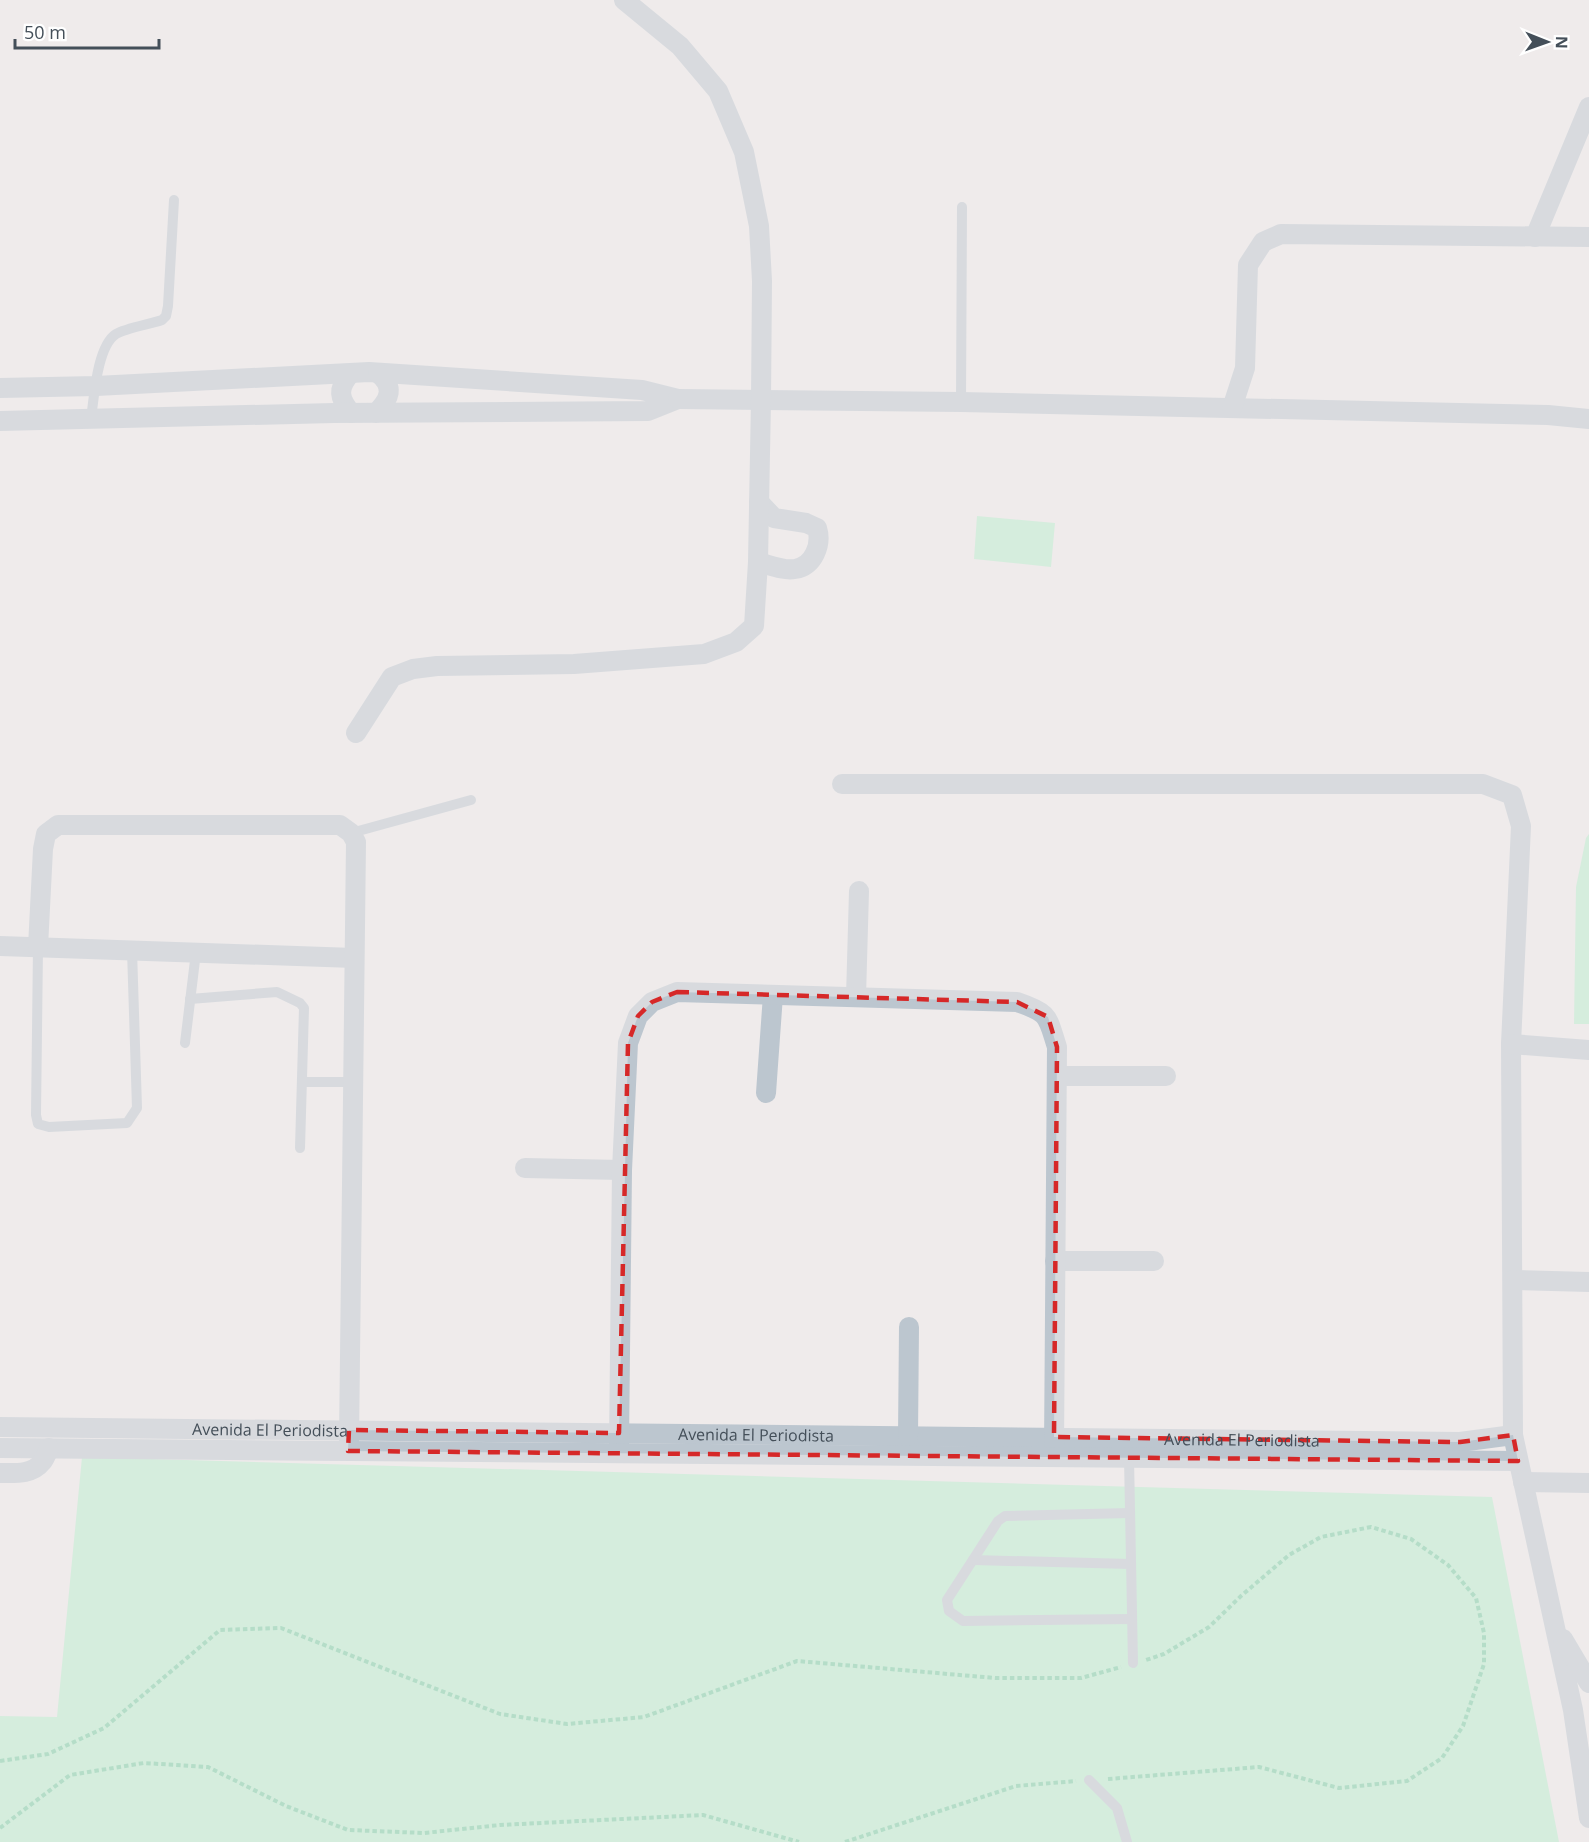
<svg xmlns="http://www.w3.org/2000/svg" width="1589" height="1842" font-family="'Open Sans',sans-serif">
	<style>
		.green { fill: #b7efcd }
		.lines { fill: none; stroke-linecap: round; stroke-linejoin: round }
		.path { stroke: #6fcd9e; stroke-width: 4; stroke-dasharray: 4.5 3; stroke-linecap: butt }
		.lane { stroke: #bcc6cf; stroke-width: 10 }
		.street { stroke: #bcc6cf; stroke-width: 20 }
		.marked { fill: none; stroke: #d62828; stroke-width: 4.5; stroke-dasharray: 12 8; stroke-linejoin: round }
		.labels { text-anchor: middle; stroke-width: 5; stroke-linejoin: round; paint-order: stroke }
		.street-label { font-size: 16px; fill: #444f59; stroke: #fff }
	</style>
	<rect width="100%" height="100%" fill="#efebeb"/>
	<g class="green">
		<path d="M977 516 1055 523 1051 567 974 559Z"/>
		<path d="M1589 834V1024H1574L1576 887 1586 838Z"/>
		<path d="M82 1457 1492 1497 1559 1842H0V1716L57 1717Z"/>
	</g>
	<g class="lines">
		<g class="path">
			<path d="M0 1761 48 1754 104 1728 220 1630 281 1628 500 1714 567 1724 644 1717 797 1661 995 1678H1081L1121 1667"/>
			<path d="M1108 1779 1259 1767 1339 1788 1407 1781 1442 1758 1463 1726 1484 1664V1633L1476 1598 1448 1565 1411 1539 1371 1527 1321 1537 1289 1555 1241 1596 1209 1627 1164 1654 1146 1660"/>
			<path d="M0 1828 70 1775 144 1763 208 1767 286 1806 348 1830 424 1833 500 1825 703 1815 799 1842"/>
			<path d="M845 1842 1016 1786 1076 1781"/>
		</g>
		<g class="lane">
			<path d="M961 402 962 207"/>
			<path d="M91 419C94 398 97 346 116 334 126 328 151 324 162 320L166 316 168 306 174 200"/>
			<path d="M351 833 471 800"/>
			<path d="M38 947 36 1115 38 1124 49 1127 127 1123 137 1108 132 950"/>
			<path d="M190 999 277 992 300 1003 304 1008 300 1148"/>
			<path d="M185 1043 196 952"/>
			<path d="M302 1082H353"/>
			<path d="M1129 1458 1133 1663"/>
			<path d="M1130 1513 1005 1516 998 1521 947 1600 949 1611 963 1621 1132 1619"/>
			<path d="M973 1560 1131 1564"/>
			<path d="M1089 1780 1117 1808 1127 1842"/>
		</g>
		<g class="street">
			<path d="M1535 237 1589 107"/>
			<path d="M350 374C337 389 339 398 351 413"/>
			<path d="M0 388 96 386 369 372 642 390 678 399 648 411 334 413 0 421"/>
			<path d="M678 399 961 402 1548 415 1589 419"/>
			<path d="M1232 408 1245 368 1248 265 1263 242 1281 234 1589 237"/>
			<path d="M376 413C390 399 395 387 378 373"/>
			<path d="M758 562C770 565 783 571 795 569 814 566 822 544 817 528L806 523 774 518 759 502"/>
			<path d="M356 733 392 677 413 669 437 666 574 664 704 654 736 642 754 626 758 562 761 400 762 281 759 226 744 152 718 91 680 46 624 0"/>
			<path d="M842 784H1483L1512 795 1521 826 1511 1044 1513 1435 1573 1710 1589 1818"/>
			<path d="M0 946 354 958"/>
			<path d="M38 947 43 849 46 834 58 825H340L351 833 356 842 349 1442"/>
			<path d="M856 997 859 891"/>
			<path d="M1511 1044 1589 1050"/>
			<path d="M1057 1076H1166"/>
			<path d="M766 1093 773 995"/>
			<path d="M525 1168 622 1170"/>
			<path d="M1055 1261H1154"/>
			<path d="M1513 1280 1589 1282"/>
			<path id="s1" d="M0 1427 1460 1442 1513 1435"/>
			<path d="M908 1436 909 1327"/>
			<path d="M619 1444 622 1170 628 1043 638 1016 652 1002 677 992 1017 1002C1050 1013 1047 1016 1057 1047L1054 1448"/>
			<path d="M0 1448 1518 1461"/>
			<path d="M0 1473C14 1473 32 1475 42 1462 45 1459 47 1453 49 1448"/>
			<path d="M1523 1482 1589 1483"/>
			<path d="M1563 1639 1589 1683"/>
		</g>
	</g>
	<path d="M0 0H1589V1842H0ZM677 992 1017 1002 1048 1017 1057 1047 1054 1437 1460 1442 1513 1435 1518 1461 348 1451 349 1430 619 1433 628 1043 638 1016 652 1002Z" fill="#efebeb" fill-opacity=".55" fill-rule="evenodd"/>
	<path class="marked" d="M677 992 1017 1002 1048 1017 1057 1047 1054 1437 1460 1442 1513 1435 1518 1461 348 1451 349 1430 619 1433 628 1043 638 1016 652 1002Z"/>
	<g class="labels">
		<g class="street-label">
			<text dy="6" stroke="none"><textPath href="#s1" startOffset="270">Avenida El Periodista</textPath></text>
			<text dy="6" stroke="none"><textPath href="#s1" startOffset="756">Avenida El Periodista</textPath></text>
			<text dy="6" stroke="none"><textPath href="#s1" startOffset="1242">Avenida El Periodista</textPath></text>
		</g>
	</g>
	<g transform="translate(1547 42) rotate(91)" stroke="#ffffff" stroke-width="4.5" paint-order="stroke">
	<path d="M0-4.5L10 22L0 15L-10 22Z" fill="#444f59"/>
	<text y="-9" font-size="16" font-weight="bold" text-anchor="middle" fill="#444f59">N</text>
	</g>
	<path d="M15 39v9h144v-9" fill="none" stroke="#444f59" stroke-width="3"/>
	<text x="24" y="39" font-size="18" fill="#444f59" stroke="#ffffff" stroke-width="4.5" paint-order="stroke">50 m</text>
</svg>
